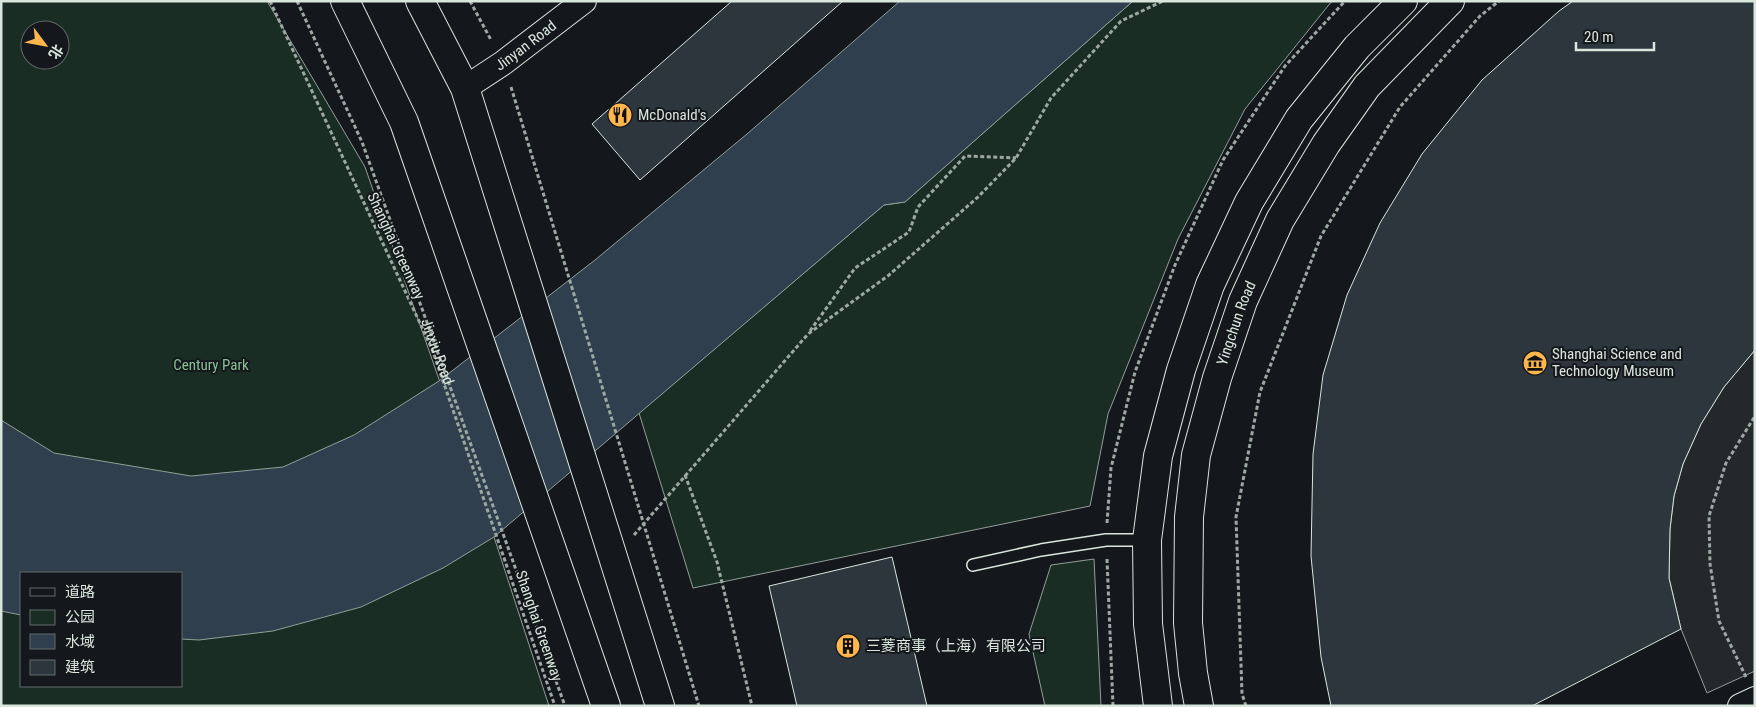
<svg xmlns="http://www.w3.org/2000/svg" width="1756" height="707" font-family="'Roboto Condensed','Noto Sans SC',sans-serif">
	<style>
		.green { fill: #1a2d24; stroke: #939e99; fill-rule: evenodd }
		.parking { fill: #24282b; stroke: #939e99 }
		.water { fill: #2f3f4d; stroke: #939e99 }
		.building { fill: #2c363c; stroke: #d8e6dc }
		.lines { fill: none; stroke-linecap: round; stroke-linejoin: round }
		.service-casing { stroke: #d8e6dc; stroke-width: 14 }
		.minor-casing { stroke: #d8e6dc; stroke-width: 26 }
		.tertiary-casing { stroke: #d8e6dc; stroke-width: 30 }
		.secondary-casing { stroke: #d8e6dc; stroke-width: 30 }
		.path { stroke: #9da8a2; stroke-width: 3; stroke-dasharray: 4 2.5; stroke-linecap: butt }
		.service { stroke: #14181c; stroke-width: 11 }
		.minor { stroke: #14181c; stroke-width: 24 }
		.tertiary { stroke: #14181c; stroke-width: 28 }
		.secondary { stroke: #14181c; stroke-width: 28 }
		.labels { text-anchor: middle; stroke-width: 4; stroke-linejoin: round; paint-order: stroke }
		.street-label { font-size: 15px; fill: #d8e6dc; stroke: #14181c }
		.poi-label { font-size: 15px; fill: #d8e6dc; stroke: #14181c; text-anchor: start }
		.park-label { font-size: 15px; fill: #8ac095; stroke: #14181c }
	</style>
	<rect width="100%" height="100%" fill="#14181c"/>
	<g class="green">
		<path d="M1 1H267L365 167 494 537 549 706H1ZM30 30H60V60H30ZM21 573H181V686H21Z"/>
		<path d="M1133 1H1332L1245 109 1178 239 1108 414 1090 506 693 588 639 413 884 205 905 202Z"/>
		<path d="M1094 559 1101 706H1045L1029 634 1051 565Z"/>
	</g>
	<path class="parking" d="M1755 350V671L1707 693 1681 629 1669 578 1670 529 1674 496 1683 464 1701 424 1724 387Z"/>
	<path class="water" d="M900 1H1133L905 202 884 205 494 537 443 568 361 607 273 631 199 640 181 639V573H21V615L1 611V420L54 453 191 476 283 467 354 435 439 381 595 260 747 134Z"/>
	<g class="building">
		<path d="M732 1H843L640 180 592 124Z"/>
		<path d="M1573 1H1755V350L1724 387 1701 424 1683 464 1674 496 1670 529 1669 578 1681 629 1532 706H1331L1321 657 1311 556 1313 454 1323 375 1347 295 1380 223 1422 154 1482 80 1559 11Z"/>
		<path d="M892 557 927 706H797L769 586Z"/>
	</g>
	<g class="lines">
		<defs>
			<path id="service" d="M973 565 1041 550 1106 540H1147"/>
			<g id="minor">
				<path id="s2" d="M465 88 503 63 584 1"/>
				<path d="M1740 706 1755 699"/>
			</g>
			<g id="tertiary">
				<path d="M1158 706 1148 624 1147 540 1158 456 1181 370 1210 285 1249 202 1299 119 1357 47 1403 1"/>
				<path id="s3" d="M1199 706 1193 673 1188 623 1189 517 1196 455 1217 378 1243 301 1280 220 1326 144 1367 86 1450 1"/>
			</g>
			<g id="secondary">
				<path d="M345 1 404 122 606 706"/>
				<path d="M420 1 465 88 660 706"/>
			</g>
		</defs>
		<use href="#service" class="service-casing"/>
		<use href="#minor" class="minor-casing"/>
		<use href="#tertiary" class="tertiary-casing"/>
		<use href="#secondary" class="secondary-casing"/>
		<g class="path">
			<path d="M270 1 432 349 555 706"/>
			<path id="s1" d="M297 1 362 142 565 706"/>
			<path d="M470 1 491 40"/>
			<path d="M511 87 699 706"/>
			<path d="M810 331 855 268 909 232 918 207 965 156 1016 158"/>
			<path d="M685 475 717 562 752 706"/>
			<path d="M1107 523 1111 468 1135 372 1175 265 1223 160 1285 66 1345 1"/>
			<path d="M634 535 808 334 889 275 978 197 1016 158 1051 98 1121 21 1163 1"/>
			<path d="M1107 559 1113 706"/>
			<path d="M1746 677 1719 621 1710 564 1709 516 1726 463 1755 416"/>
			<path d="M1246 706 1242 694 1236 517 1260 392 1321 236 1400 107 1480 16 1499 1"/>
		</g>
		<use href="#service" class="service"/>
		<use href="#minor" class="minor"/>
		<use href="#tertiary" class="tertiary"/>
		<use href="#secondary" class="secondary"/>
	</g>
	<defs>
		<symbol id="restaurant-disc" viewBox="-11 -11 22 22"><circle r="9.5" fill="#ffb74d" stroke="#14181c"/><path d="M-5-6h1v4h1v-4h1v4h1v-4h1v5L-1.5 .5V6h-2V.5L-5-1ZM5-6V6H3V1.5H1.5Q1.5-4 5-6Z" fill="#111"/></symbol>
		<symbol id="museum-disc" viewBox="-11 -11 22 22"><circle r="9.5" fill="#ffb74d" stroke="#14181c"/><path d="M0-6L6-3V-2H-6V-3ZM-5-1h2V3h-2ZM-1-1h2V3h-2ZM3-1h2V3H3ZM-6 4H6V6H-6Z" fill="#111"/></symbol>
		<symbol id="building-disc" viewBox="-11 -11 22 22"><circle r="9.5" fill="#ffb74d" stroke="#14181c"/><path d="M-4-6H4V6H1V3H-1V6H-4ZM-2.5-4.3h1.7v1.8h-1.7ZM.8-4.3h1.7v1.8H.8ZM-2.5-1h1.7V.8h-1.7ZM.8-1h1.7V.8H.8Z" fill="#111"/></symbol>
	</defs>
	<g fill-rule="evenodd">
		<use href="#restaurant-disc" x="606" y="101" width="28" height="28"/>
		<use href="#museum-disc" x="1521" y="349" width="28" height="28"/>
		<use href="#building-disc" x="834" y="632" width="28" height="28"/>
	</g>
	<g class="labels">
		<g class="street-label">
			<text dy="5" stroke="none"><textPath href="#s2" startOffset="74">Jinyan Road</textPath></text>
			<text transform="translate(396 246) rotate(65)" y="5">Shanghai Greenway</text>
			<text dy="5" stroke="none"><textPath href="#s3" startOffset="390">Yingchun Road</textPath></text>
			<text dy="5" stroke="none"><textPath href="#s1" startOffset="378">Jinxiu Road</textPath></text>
			<text transform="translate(539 626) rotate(71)" y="5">Shanghai Greenway</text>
		</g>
		<g class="poi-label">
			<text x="638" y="120">McDonald's</text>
			<text x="1552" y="359">Shanghai Science and<tspan x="1552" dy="17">Technology Museum</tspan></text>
			<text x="866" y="651">三菱商事（上海）有限公司</text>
		</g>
		<g class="park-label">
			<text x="211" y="370">Century Park</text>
		</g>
	</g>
	<rect width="1756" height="707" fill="none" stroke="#d8e6dc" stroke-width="5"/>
	<rect x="20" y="572" width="162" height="115" fill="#14181c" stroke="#626a69"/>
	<rect x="30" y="588" width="25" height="8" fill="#14181c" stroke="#626a69"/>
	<text x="65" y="597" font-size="15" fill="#d8e6dc">道路</text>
	<rect x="30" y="610" width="25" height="15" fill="#1a2d24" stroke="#626a69"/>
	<text x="65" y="622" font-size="15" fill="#d8e6dc">公园</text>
	<rect x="30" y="634" width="25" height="15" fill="#2f3f4d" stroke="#626a69"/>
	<text x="65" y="647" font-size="15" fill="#d8e6dc">水域</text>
	<rect x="30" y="660" width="25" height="15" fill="#2c363c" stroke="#626a69"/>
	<text x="65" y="672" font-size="15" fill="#d8e6dc">建筑</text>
	<g transform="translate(45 45) rotate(122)"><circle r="24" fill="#14181c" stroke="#626a69"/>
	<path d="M0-4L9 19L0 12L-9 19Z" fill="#ffb74d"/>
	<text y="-8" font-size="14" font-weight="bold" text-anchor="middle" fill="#d8e6dc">北</text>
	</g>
	<path d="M1576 42v8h78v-8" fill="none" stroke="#d8e6dc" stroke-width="2.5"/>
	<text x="1584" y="42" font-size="15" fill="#d8e6dc" stroke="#14181c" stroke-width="4" paint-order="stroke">20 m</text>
</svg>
